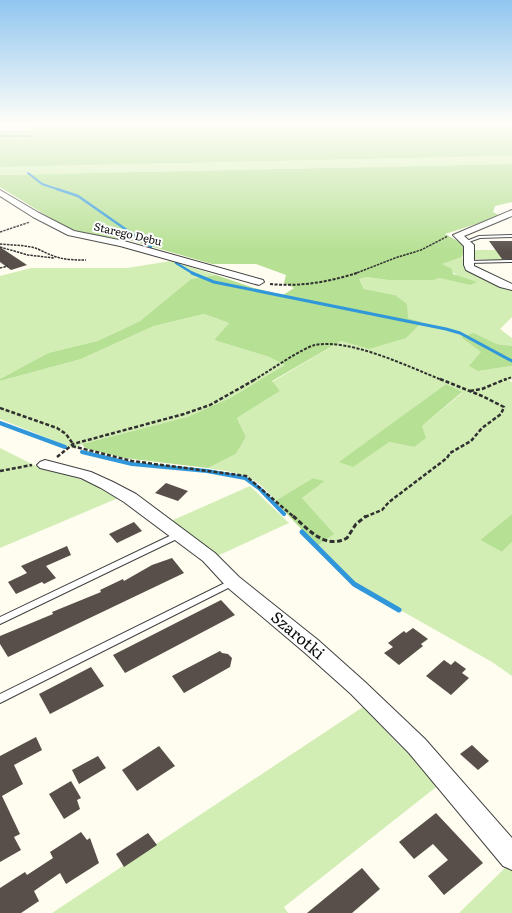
<svg xmlns="http://www.w3.org/2000/svg" width="512" height="913" font-family="Literata,serif">
	<style>
		.green { fill: #d3eeb5; fill-rule: evenodd }
		.forest { fill: #b6e093 }
		.lines { fill: none; stroke-linecap: round; stroke-linejoin: round }
		.stream-far4 { stroke: #2f97da; stroke-width: 2 }
		.stream-far3 { stroke: #2f97da; stroke-width: 2.5 }
		.stream-far2 { stroke: #2f97da; stroke-width: 3 }
		.stream-far1 { stroke: #2f97da; stroke-width: 4 }
		.stream { stroke: #2f97da; stroke-width: 5 }
		.building { fill: #584f4a }
		.lane-casing { stroke: #414141; stroke-width: 2 }
		.street-casing { stroke: #414141; stroke-width: 2 }
		.path-far4 { stroke: #303030; stroke-width: 1; stroke-dasharray: 2 1; stroke-linecap: butt }
		.path-far3 { stroke: #303030; stroke-width: 1.5; stroke-dasharray: 2.5 1; stroke-linecap: butt }
		.path-far2 { stroke: #303030; stroke-width: 2; stroke-dasharray: 3 1.5; stroke-linecap: butt }
		.path-far1 { stroke: #303030; stroke-width: 2.5; stroke-dasharray: 4 2; stroke-linecap: butt }
		.path { stroke: #303030; stroke-width: 3; stroke-dasharray: 5 2.5; stroke-linecap: butt }
		.lane { fill: #fff; fill-rule: evenodd }
		.street { fill: #fff; fill-rule: evenodd }
		.labels { text-anchor: middle; stroke-width: 4; stroke-linejoin: round; paint-order: stroke }
		.far-street-label { font-size: 11px; fill: #0e0e0e; stroke: #fff }
		.near-street-label { font-size: 16px; fill: #0e0e0e; stroke: #fff }
	</style>
	<rect width="100%" height="100%" fill="#fffcf0"/>
	<g class="green">
		<path d="M512 156V164L0 175V167Z"/>
		<path d="M472 250H512V261L474 259Z"/>
		<path d="M462 257 465 265 512 289V317L500 329 512 338V346L497 344 474 333 481 352 478 371 512 366V379L509 381 512 382V514L480 540 502 552 512 542V676L492 662 356 585 317 546 333 534 302 498 325 481 313 478 275 501C254 473 241 474 208 468L236 454 246 437 237 418 280 391 272 382 341 341 369 349 422 322 408 318 395 295 364 289 359 279 366 277 388 280H434L439 278 471 285 441 264ZM446 384 462 393 422 426 414 447 389 442 340 462Z"/>
		<path d="M171 261 216 275 191 279 140 321 119 331 97 341 48 353 0 379V276L31 268H127Z"/>
		<path d="M204 314 229 323 214 340 269 357 286 365 230 398 187 417 82 444 75 449 0 419V381L81 359 154 326Z"/>
		<path d="M0 448 36 466 62 472 123 496 0 548Z"/>
		<path d="M250 486 289 523 215 557 171 521Z"/>
		<path d="M363 707 397 743 440 784 284 907 288 913H52Z"/>
		<path d="M509 864 512 867V913H459Z"/>
	</g>
	<g class="forest">
		<path d="M30 124H512V156L0 167V131L29 130Z"/>
		<path d="M512 164V202L495 206 493 212 501 216 445 234 465 245 462 257 442 264 452 269 453 274 477 282 470 285 439 278 434 280H388L366 277 359 279 364 289 395 295 407 304 408 318 422 322 406 338 369 349 341 341 272 381 280 391 237 418 246 437 236 454 208 468 124 458 85 448 82 444 187 417 230 398 285 365 269 357 214 340 229 323 204 314 154 326 81 359 0 381V379L48 353 97 341 119 331 140 321 191 279 216 275 254 288 283 295 294 288 284 283 286 275 256 264H212L129 240 84 234 65 227 0 187V175Z"/>
		<path d="M474 333 497 344 512 346V366L478 371 469 366 481 352 461 337Z"/>
		<path d="M446 384 462 392 422 426 426 438 414 447 389 442 353 467 339 462Z"/>
		<path d="M313 478 325 481 302 498 334 534 317 546 275 501Z"/>
		<path d="M512 514V542L502 552 480 540Z"/>
	</g>
	<g class="lines">
		<path class="stream-far4" d="M28 173 42 184 60 190"/>
		<g class="stream-far3">
			<path d="M57 189 78 196 151 247"/>
			<path d="M176 263 194 274"/>
		</g>
		<path class="stream-far2" d="M192 273 214 282 446 329 460 333 512 361"/>
		<g class="stream-far1">
			<path d="M0 423 65 447"/>
			<path d="M82 452 132 464 207 471 245 478 260 489 284 514"/>
		</g>
		<path class="stream" d="M302 532 354 584 399 610"/>
	</g>
	<g class="building">
		<path d="M489 241H512V259H502Z"/>
		<path d="M0 247 27 265 11 270 0 262Z"/>
		<path d="M166 483 188 491 178 501 155 493Z"/>
		<path d="M134 522 142 531 117 543 109 534Z"/>
		<path d="M67 546 71 555 46 566 56 578 44 584 42 582 16 594 8 582 27 573 21 566Z"/>
		<path d="M172 558 184 573 8 657 0 644V636L53 614 52 612 101 592 100 590 123 579 124 581 152 565Z"/>
		<path d="M221 600 235 615 125 673 113 655Z"/>
		<path d="M413 628 428 639 421 644 423 646 399 665 384 653 393 647 388 643 404 631 406 633Z"/>
		<path d="M220 651 222 653 228 654 232 658 230 667 184 693 172 676Z"/>
		<path d="M444 660 451 665 455 661 466 669 462 673 469 678 451 695 426 676Z"/>
		<path d="M91 667 104 686 50 714 39 694Z"/>
		<path d="M36 737 42 750 14 765 23 784 2 796 20 834 14 837 21 850 0 862V756Z"/>
		<path d="M472 745 489 761 478 770 460 754Z"/>
		<path d="M159 746 175 766 137 791 122 770Z"/>
		<path d="M98 756 106 768 79 784 72 770Z"/>
		<path d="M71 781 81 798 77 800 80 809 64 819 49 794Z"/>
		<path d="M436 813 483 863 444 895 428 876 448 860 433 844 414 859 399 842Z"/>
		<path d="M81 832 87 840 90 838 99 863 66 884 60 873 34 891 39 901 21 913H0V888L25 872 27 875 53 858 50 852Z"/>
		<path d="M148 833 157 845 124 867 116 854Z"/>
		<path d="M362 868 380 889 352 913H307Z"/>
	</g>
	<g class="lines">
		<defs>
			<g id="lane">
				<path d="M512 235V237L480 238 466 243 464 242 479 236Z"/>
				<path d="M512 260V262L469 263 467 262 469 261Z"/>
				<path d="M180 531 183 532 184 534 183 536 0 624V617Z"/>
				<path d="M233 579 236 580 237 582 236 584 0 703V694Z"/>
			</g>
			<g id="street">
				<path d="M0 190 39 213 74 231 124 241 263 280 264 282 259 285 120 246 68 235 33 217 0 196Z"/>
				<path d="M512 210V216L464 236 474 245V266L512 284V290L500 287 466 270 464 265V246L453 235Z"/>
				<path d="M45 460 91 472 113 482 136 494 215 553 239 577 318 640 365 682 425 739 512 838V870L503 866 409 753 351 694 304 652 227 587 203 561 124 502 101 488 81 478 40 468 37 465 40 462Z"/>
			</g>
		</defs>
		<use href="#lane" class="lane-casing"/>
		<use href="#street" class="street-casing"/>
		<path class="path-far4" d="M0 136H34"/>
		<g class="path-far3">
			<path d="M0 232 30 222"/>
			<path d="M0 244C11 245 28 245 38 249 58 259 64 260 86 260"/>
			<path d="M0 247 28 255 54 258"/>
			<path d="M0 268 8 266"/>
			<path d="M354 274 395 258 421 250 448 236"/>
		</g>
		<g class="path-far2">
			<path d="M270 284C300 287 328 282 357 273"/>
			<path d="M254 380C266 373 304 347 315 345 350 338 409 367 442 380"/>
			<path d="M504 380 512 377"/>
		</g>
		<g class="path-far1">
			<path d="M470 391 482 389 506 379"/>
			<path d="M0 408 57 428 66 434 73 444"/>
			<path d="M72 446 132 461 246 476 294 517"/>
			<path d="M57 457 73 444 184 414 210 405 256 379"/>
			<path d="M0 471 32 465"/>
			<path d="M365 517 382 510 389 502 447 458 450 453 471 441 482 428 501 414 504 407 482 396 440 379"/>
		</g>
		<path class="path" d="M293 516C308 529 325 550 347 538L356 524 366 516"/>
		<use href="#lane" class="lane"/>
		<use href="#street" class="street"/>
	</g>
	<linearGradient id="sky" x2="0" y2="1"><stop stop-color="#91c6f0"/><stop offset="0.49" stop-color="#fffef8"/><stop offset="1" stop-color="#fffef8" stop-opacity="0"/></linearGradient>
	<rect width="512" height="252" fill="url(#sky)"/>
	<g class="labels">
		<g class="far-street-label">
			<text transform="translate(128 234) rotate(13)" y="4">Starego Dębu</text>
		</g>
		<g class="near-street-label">
			<text transform="translate(298 635) rotate(40)" y="6">Szarotki</text>
		</g>
	</g>
</svg>
